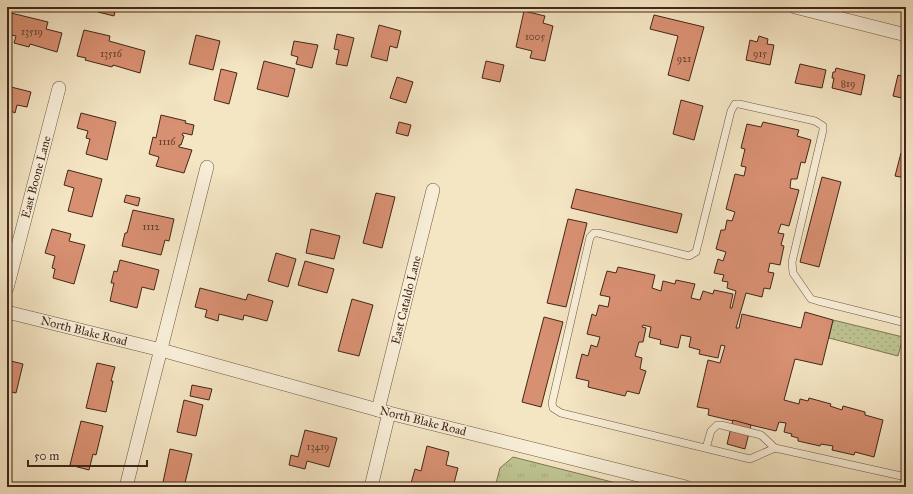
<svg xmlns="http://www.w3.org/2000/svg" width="913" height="494" font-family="'IM FELL Great Primer',serif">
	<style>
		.grass { fill: url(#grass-tufts); stroke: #807655 }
		.park { fill: url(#park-dots); stroke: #807655 }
		.building { fill: #d89072; stroke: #422718 }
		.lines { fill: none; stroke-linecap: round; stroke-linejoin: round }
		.lane-casing { stroke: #6e5643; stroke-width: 8 }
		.street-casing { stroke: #6e5643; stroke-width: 14 }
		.lane { stroke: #f8eed8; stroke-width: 7 }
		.street { stroke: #f8eed8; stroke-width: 13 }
		.labels { text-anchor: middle; stroke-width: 3; stroke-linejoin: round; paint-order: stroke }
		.number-label { font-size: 10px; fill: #68412e }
		.street-label { font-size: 12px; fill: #422718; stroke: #f8eed8 }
	</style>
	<defs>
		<pattern id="grass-tufts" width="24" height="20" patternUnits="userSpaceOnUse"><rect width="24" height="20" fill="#bec492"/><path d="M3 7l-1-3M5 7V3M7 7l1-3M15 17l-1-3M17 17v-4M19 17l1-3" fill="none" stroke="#a4a87d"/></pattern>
		<pattern id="park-dots" width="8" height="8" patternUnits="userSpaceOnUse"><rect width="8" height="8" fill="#bec492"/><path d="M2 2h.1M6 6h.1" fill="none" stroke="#a4a87d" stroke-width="1.8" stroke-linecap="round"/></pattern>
	</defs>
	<rect width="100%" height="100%" fill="#f4e5c3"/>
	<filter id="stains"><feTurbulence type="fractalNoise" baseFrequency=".005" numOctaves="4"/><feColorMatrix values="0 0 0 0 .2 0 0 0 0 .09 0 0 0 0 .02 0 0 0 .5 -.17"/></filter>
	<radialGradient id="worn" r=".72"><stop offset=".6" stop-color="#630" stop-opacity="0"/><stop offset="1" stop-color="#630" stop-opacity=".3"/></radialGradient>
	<path class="grass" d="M513 457 632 487H495L500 468Z"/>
	<path class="park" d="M833 320 903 337 898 356 829 338Z"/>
	<g class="building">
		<path d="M99 7H116L114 16 98 12Z"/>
		<path d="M524 11 545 16 543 23 553 26 545 61 530 58 532 51 516 47Z"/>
		<path d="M11 13 48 22 46 29 62 33 57 52 30 44 29 47 14 43 16 36 7 34Z"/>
		<path d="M654 15 704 27 689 81 668 75 678 36 650 29Z"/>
		<path d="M379 25 401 31 397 48 390 46 387 61 371 57Z"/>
		<path d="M84 30 110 36 109 41 145 51 140 73 113 65 112 67 85 60 86 58 77 56Z"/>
		<path d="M337 34 354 38 347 66 336 64 339 50 334 49Z"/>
		<path d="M196 35 220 41 213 70 189 64Z"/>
		<path d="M759 36 768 39 767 44 774 45 770 65 746 60 750 40 757 42Z"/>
		<path d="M294 41 318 45 312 68 296 64 298 57 291 55Z"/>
		<path d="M264 61 295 69 288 97 257 89Z"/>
		<path d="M486 61 504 65 500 82 482 78Z"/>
		<path d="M800 64 826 70 822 88 795 83Z"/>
		<path d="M836 68 865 75 861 95 832 88 834 78H832L833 72H835Z"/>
		<path d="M221 69 237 73 229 104 214 100Z"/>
		<path d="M898 75 906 78V99L893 96Z"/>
		<path d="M397 77 413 82 406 103 390 98Z"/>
		<path d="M7 86 31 92 27 107 17 105 15 113 11 111 7 125Z"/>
		<path d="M681 100 703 106 694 140 673 134Z"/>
		<path d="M81 113 116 122 107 160 86 154 90 139 86 138 88 131 77 128Z"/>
		<path d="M161 115 186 121 185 123 194 125 192 135 183 133 182 135 184 136 181 145H179V147L192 150 184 173 156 166 159 157 149 154 153 137 156 138Z"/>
		<path d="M399 122 411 125 408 136 396 133Z"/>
		<path d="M763 122 799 130 797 136 811 140 805 163 801 162 797 179H791L790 188 799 190 789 226 781 224 778 233 784 234 781 245 784 246 780 265 770 263 768 272 774 273 770 289 764 288 762 297 746 293 736 328H739L742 314 801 328 805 312 833 320 822 365 795 359 784 400 799 404 800 399 808 401 809 398 831 404 830 406 842 410 843 406 865 412V415L883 420 874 457 855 452 854 455 832 450 833 446 821 444 820 446 798 441V438L791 436 792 434 784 432 786 423 779 422 776 431 708 415 709 409 697 407 708 360 720 363 725 346 721 345 718 358 699 354 700 350 689 347 691 337 681 335 678 348 660 344 661 340 649 337 651 327 643 325 642 327 646 328 643 342H639L635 356 642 358 640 369 646 371 639 394 627 391 625 396 588 387 589 381 576 378 582 354 588 356 591 345 597 347 600 337 587 334 592 314 596 316 599 305 608 307 610 297 600 295 607 271 616 273 618 267 655 275 652 288 661 291 663 281 675 284 676 280 695 284 691 298 700 300 703 291 713 294 714 290 733 294 730 308H732L736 291 727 288 728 282 722 281 724 275 714 273 718 259 723 261 726 252 716 249 721 230H725L727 220 732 221 735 212 726 209 735 174 744 176 746 167 741 166 745 149 741 148 747 124 761 127Z"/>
		<path d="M901 153 906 154V178L895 176Z"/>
		<path d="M68 170 102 179 92 217 68 211 74 188 64 185Z"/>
		<path d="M822 177 841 182 819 267 800 262Z"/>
		<path d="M576 189 682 214 677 233 571 208Z"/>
		<path d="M376 193 395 197 382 248 363 243Z"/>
		<path d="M126 195 140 198 138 206 124 202Z"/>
		<path d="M133 210 174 219 169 241 165 240 161 255 122 246 125 233H127Z"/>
		<path d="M568 219 587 223 566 307 547 303Z"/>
		<path d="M52 229 71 234 69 241 85 245 74 284 53 278 55 269 52 268 55 256 45 253Z"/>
		<path d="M311 229 340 236 334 259 306 253Z"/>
		<path d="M276 253 296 259 288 287 268 281Z"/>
		<path d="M120 260 159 270 154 290 142 287 137 308 110 301 114 283H111L114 271 117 272Z"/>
		<path d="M305 261 334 269 327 293 298 285Z"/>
		<path d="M200 288 246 300 248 294 273 301 267 321 244 315 243 320 219 314 218 321 205 317 207 310 195 307Z"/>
		<path d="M352 299 373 305 359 356 338 351Z"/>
		<path d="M544 317 563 322 541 407 522 402Z"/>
		<path d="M7 360 23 364 16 393 7 391Z"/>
		<path d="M97 363 115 367 111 381H113L106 412 86 408Z"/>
		<path d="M192 385 212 389 209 400 190 396Z"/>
		<path d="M184 400 203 405 196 436 177 432Z"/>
		<path d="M733 420 751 425 745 449 727 444Z"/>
		<path d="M81 421 103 426 96 455 93 454 89 470 70 465Z"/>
		<path d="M305 430 337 438 329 467 307 461 305 469 289 465 291 455 298 457Z"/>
		<path d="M427 446 449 452 446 465 458 468 453 487H410L415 469 421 471Z"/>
		<path d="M170 449 192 454 184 487H162Z"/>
		<path d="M308 482 326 487H306Z"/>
	</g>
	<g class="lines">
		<defs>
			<g id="lane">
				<path d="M906 323 818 301 811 299 793 273 792 262 823 130V126L815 121 739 104H735L731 111 696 252 689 256 598 233H594L590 237 552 403 553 408 561 413 750 459 775 448 906 477"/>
				<path d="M706 448 711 431 717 425H721L761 435 775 448"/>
			</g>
			<g id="street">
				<path d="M795 7 906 35"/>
				<path d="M7 288 59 88"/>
				<path d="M7 312 161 350 389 413 686 487"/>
				<path d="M378 410 433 190"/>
				<path d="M126 487 207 167"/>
				<path d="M371 487 389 413"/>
			</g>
		</defs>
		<use href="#lane" class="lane-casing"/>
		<use href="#street" class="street-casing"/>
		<use href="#lane" class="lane"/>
		<use href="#street" class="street"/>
	</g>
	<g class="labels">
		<g class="number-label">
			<text x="32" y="35">13519</text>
			<text x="535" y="40">1005</text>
			<text x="111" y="57">13516</text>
			<text x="760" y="57">915</text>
			<text x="684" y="62">921</text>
			<text x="848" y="87">819</text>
			<text x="167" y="145">1116</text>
			<text x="151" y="230">1112</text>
			<text x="318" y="450">13419</text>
		</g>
		<g class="street-label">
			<text transform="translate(36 177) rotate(-75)" y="4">East Boone Lane</text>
			<text transform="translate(406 300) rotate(-76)" y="4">East Cataldo Lane</text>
			<text transform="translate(84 331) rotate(14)" y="4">North Blake Road</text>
			<text transform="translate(423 421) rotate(14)" y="4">North Blake Road</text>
		</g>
	</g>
	<rect width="913" height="494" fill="none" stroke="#f4e5c3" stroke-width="24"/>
	<rect x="8" y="8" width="897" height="478" fill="none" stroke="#422718" stroke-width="2"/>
	<rect x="12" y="12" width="889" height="470" fill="none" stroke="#422718"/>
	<path d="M28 460v6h119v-6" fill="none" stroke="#422718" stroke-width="2"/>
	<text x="34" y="460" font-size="12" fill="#422718" stroke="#f8eed8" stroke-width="3" paint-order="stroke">50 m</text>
	<rect width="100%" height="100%" filter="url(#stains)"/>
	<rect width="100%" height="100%" fill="url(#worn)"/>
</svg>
